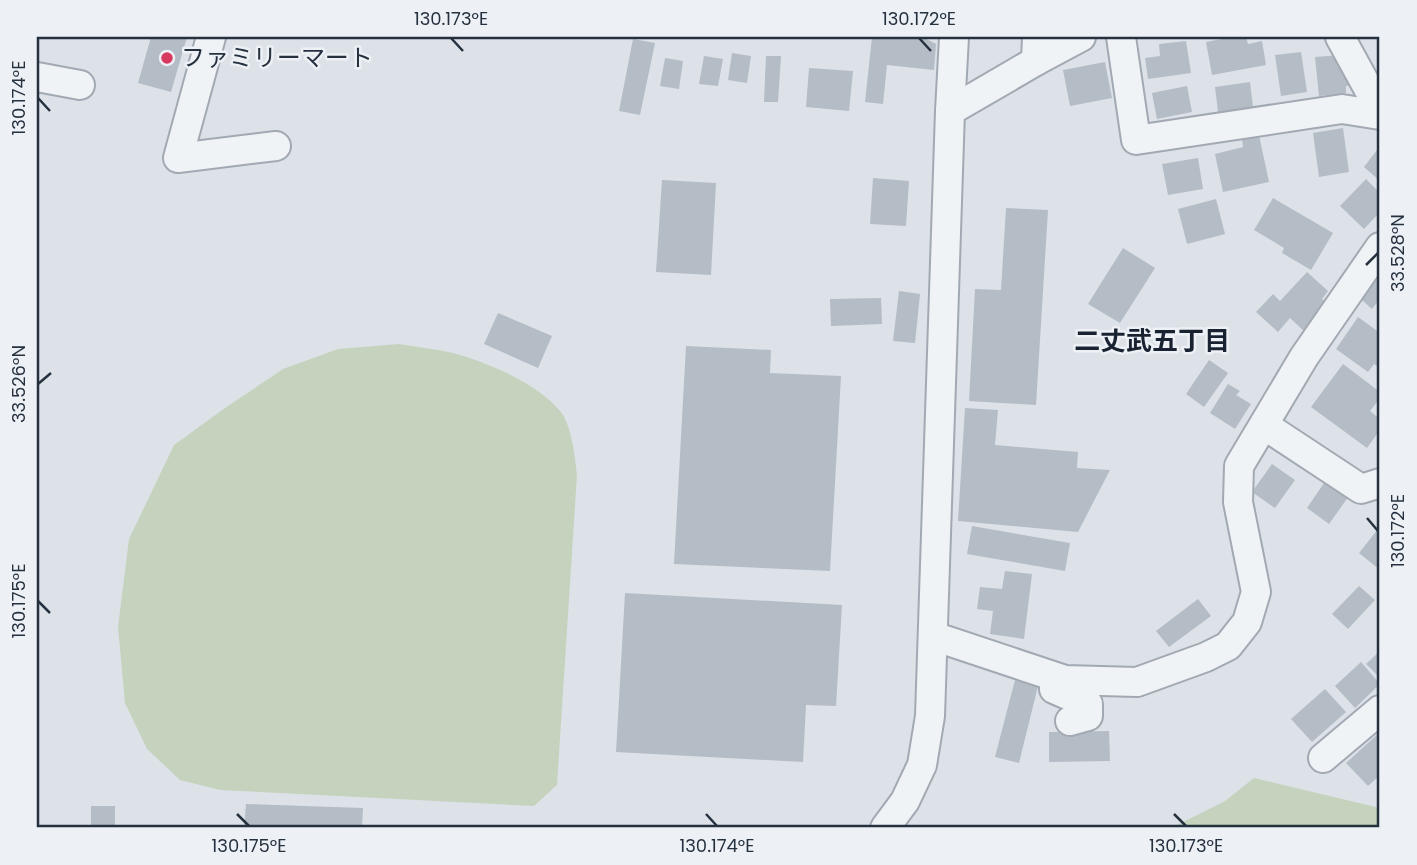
<svg xmlns="http://www.w3.org/2000/svg" width="1417" height="865" font-family="Poppins,'Noto Sans JP',sans-serif">
	<style>
		.green { fill: #c5d3be }
		.building { fill: #b4bcc5 }
		.lines { fill: none; stroke-linecap: round; stroke-linejoin: round }
		.minor-casing { stroke: #a2a9b2; stroke-width: 32 }
		.minor { stroke: #f0f3f6; stroke-width: 28 }
		.ticks { fill: none; stroke: #263140; stroke-width: 2.5 }
		.poi-dot { fill: #d7395f; stroke: #edf1f6; stroke-width: 2.5 }
		.labels { text-anchor: middle; stroke-width: 5; stroke-linejoin: round; paint-order: stroke }
		.poi-label { font-size: 24px; fill: #263140; stroke: #edf1f6; text-anchor: start }
		.neighbourhood-label { font-size: 26px; font-weight: bold; fill: #182230; stroke: #edf1f6 }
		.neatline { fill: none; stroke: #263140; stroke-width: 2.5 }
		.ticks-label { font-size: 18px; text-anchor: middle; fill: #263140 }
	</style>
	<rect width="100%" height="100%" fill="#dde2e8"/>
	<g class="green">
		<path d="M399 344C417 347 435 349 453 353 487 362 539 384 561 412 572 427 575 457 577 475L557 785 534 806 220 790 180 780 147 749 125 703 118 627 129 539 174 445 225 408 283 369 338 349Z"/>
		<path d="M1254 778 1380 808V828H1171L1225 801Z"/>
	</g>
	<g class="building">
		<path d="M151 37H187L171 92 138 83Z"/>
		<path d="M872 37H923L936 44 934 70 887 65 883 104 865 102Z"/>
		<path d="M1232 37H1246L1248 44 1262 41 1266 65 1212 75 1206 42Z"/>
		<path d="M633 39 655 43 640 115 619 111Z"/>
		<path d="M1186 41 1191 73 1148 79 1145 58 1160 56 1159 44Z"/>
		<path d="M1301 52 1307 92 1281 96 1275 55Z"/>
		<path d="M732 53 751 56 747 83 728 80Z"/>
		<path d="M1341 55 1351 85 1346 86V93L1319 96 1315 57Z"/>
		<path d="M704 56 723 59 718 86 699 84Z"/>
		<path d="M766 56H781L778 102H764Z"/>
		<path d="M665 58 683 61 679 89 660 86Z"/>
		<path d="M1105 62 1112 98 1070 106 1063 70Z"/>
		<path d="M809 68 853 71 849 111 806 107Z"/>
		<path d="M1250 82 1253 107 1218 112 1215 87Z"/>
		<path d="M1187 86 1192 112 1157 119 1152 93Z"/>
		<path d="M1343 128 1349 172 1319 177 1313 133Z"/>
		<path d="M1259 135 1269 182 1223 192 1215 154 1243 147 1242 139Z"/>
		<path d="M1380 146V181L1364 167Z"/>
		<path d="M1198 158 1203 189 1168 195 1162 164Z"/>
		<path d="M873 178 909 181 906 226 870 224Z"/>
		<path d="M1366 179 1380 193 1378 198 1380 200V212L1364 229 1340 206Z"/>
		<path d="M662 180 716 183 711 275 656 272Z"/>
		<path d="M1273 198 1333 233 1311 270 1282 253 1284 248 1254 230Z"/>
		<path d="M1216 199 1225 234 1187 244 1178 209Z"/>
		<path d="M1006 208 1048 210 1036 405 969 401 975 289 1001 290Z"/>
		<path d="M1123 248 1155 268 1120 323 1088 304Z"/>
		<path d="M1380 264V299L1372 309 1354 293Z"/>
		<path d="M1307 272 1328 291 1322 299 1330 306 1306 333 1290 318 1278 332 1256 312 1273 294 1280 301Z"/>
		<path d="M899 291 920 294 915 343 893 341Z"/>
		<path d="M881 298 882 324 831 326 830 299Z"/>
		<path d="M498 313 552 336 538 368 484 344Z"/>
		<path d="M1358 317 1380 333V368L1374 364 1368 372 1336 349Z"/>
		<path d="M686 346 771 350 770 373 841 376 830 571 674 564Z"/>
		<path d="M1209 360 1228 373 1204 407 1186 394Z"/>
		<path d="M1343 364 1380 392V398L1370 411 1380 419V430L1367 448 1311 407Z"/>
		<path d="M1228 384 1240 391 1236 395 1251 404 1235 429 1210 413Z"/>
		<path d="M965 408 998 410 995 445 1078 452 1077 468 1110 470 1078 532 958 521Z"/>
		<path d="M1272 464 1295 480 1275 508 1252 492Z"/>
		<path d="M1326 480 1349 496 1329 524 1307 508Z"/>
		<path d="M972 526 1070 543 1065 571 967 554Z"/>
		<path d="M1378 529 1380 531V570L1359 553Z"/>
		<path d="M1005 571 1032 574 1024 639 990 634 993 611 977 609 980 587 1002 589Z"/>
		<path d="M1359 586 1375 600 1348 629 1332 614Z"/>
		<path d="M625 593 842 605 836 706 806 705 803 762 616 752Z"/>
		<path d="M1198 599 1211 616 1169 647 1156 631Z"/>
		<path d="M1380 651V676L1379 677 1366 664Z"/>
		<path d="M1361 662 1380 684 1355 708 1335 686Z"/>
		<path d="M1015 680 1038 686 1019 763 995 757Z"/>
		<path d="M1325 689 1346 712 1312 742 1291 719Z"/>
		<path d="M1109 731 1110 761 1049 762V732Z"/>
		<path d="M1380 732V775L1368 786 1346 763Z"/>
		<path d="M246 804 363 808 362 828H244Z"/>
		<rect x="91" y="806" width="24" height="22"/>
	</g>
	<g class="lines">
		<defs>
			<g id="minor">
				<path d="M211 37 178 158 276 146"/>
				<path d="M1037 37 1036 61 1081 37"/>
				<path d="M1121 37 1136 140 1342 109 1380 115"/>
				<path d="M1340 37 1380 110"/>
				<path d="M37 77 80 85"/>
				<path d="M950 111 1036 61"/>
				<path d="M1264 425 1361 489 1380 483"/>
				<path d="M933 636 1065 680 1137 682 1206 657 1228 646 1247 622 1256 592 1238 502 1239 466 1304 357 1380 247"/>
				<path d="M1057 680 1054 689 1088 704V716L1070 721"/>
				<path d="M1323 758 1380 710"/>
				<path d="M885 828 905 801 922 765 930 716 950 111 954 37"/>
			</g>
		</defs>
		<use href="#minor" class="minor-casing"/>
		<use href="#minor" class="minor"/>
	</g>
	<path class="ticks" d="M451 38 463 51M919 38 931 51M38 98 50 111M1366 265 1378 253M38 384 51 373M1367 518 1378 531M38 601 50 613M237 814 249 826M706 814 717 826M1174 814 1186 826"/>
	<circle class="poi-dot" cx="167" cy="58" r="7"/>
	<g class="labels">
		<g class="poi-label">
			<text x="181" y="66">ファミリーマート</text>
		</g>
		<g class="neighbourhood-label">
			<text x="1152" y="350">二丈武五丁目</text>
		</g>
	</g>
	<rect width="1417" height="865" fill="none" stroke="#edf1f6" stroke-width="77"/>
	<rect x="38" y="38" width="1340" height="788" class="neatline"/>
	<g class="ticks-label">
		<text x="451" y="25">130.173°E</text>
		<text x="919" y="25">130.172°E</text>
		<text transform="translate(19 98) rotate(-90)" y="6">130.174°E</text>
		<text transform="translate(1398 253) rotate(-90)" y="6">33.528°N</text>
		<text transform="translate(19 384) rotate(-90)" y="6">33.526°N</text>
		<text transform="translate(1398 531) rotate(-90)" y="6">130.172°E</text>
		<text transform="translate(19 601) rotate(-90)" y="6">130.175°E</text>
		<text x="249" y="852">130.175°E</text>
		<text x="717" y="852">130.174°E</text>
		<text x="1186" y="852">130.173°E</text>
	</g>
</svg>
